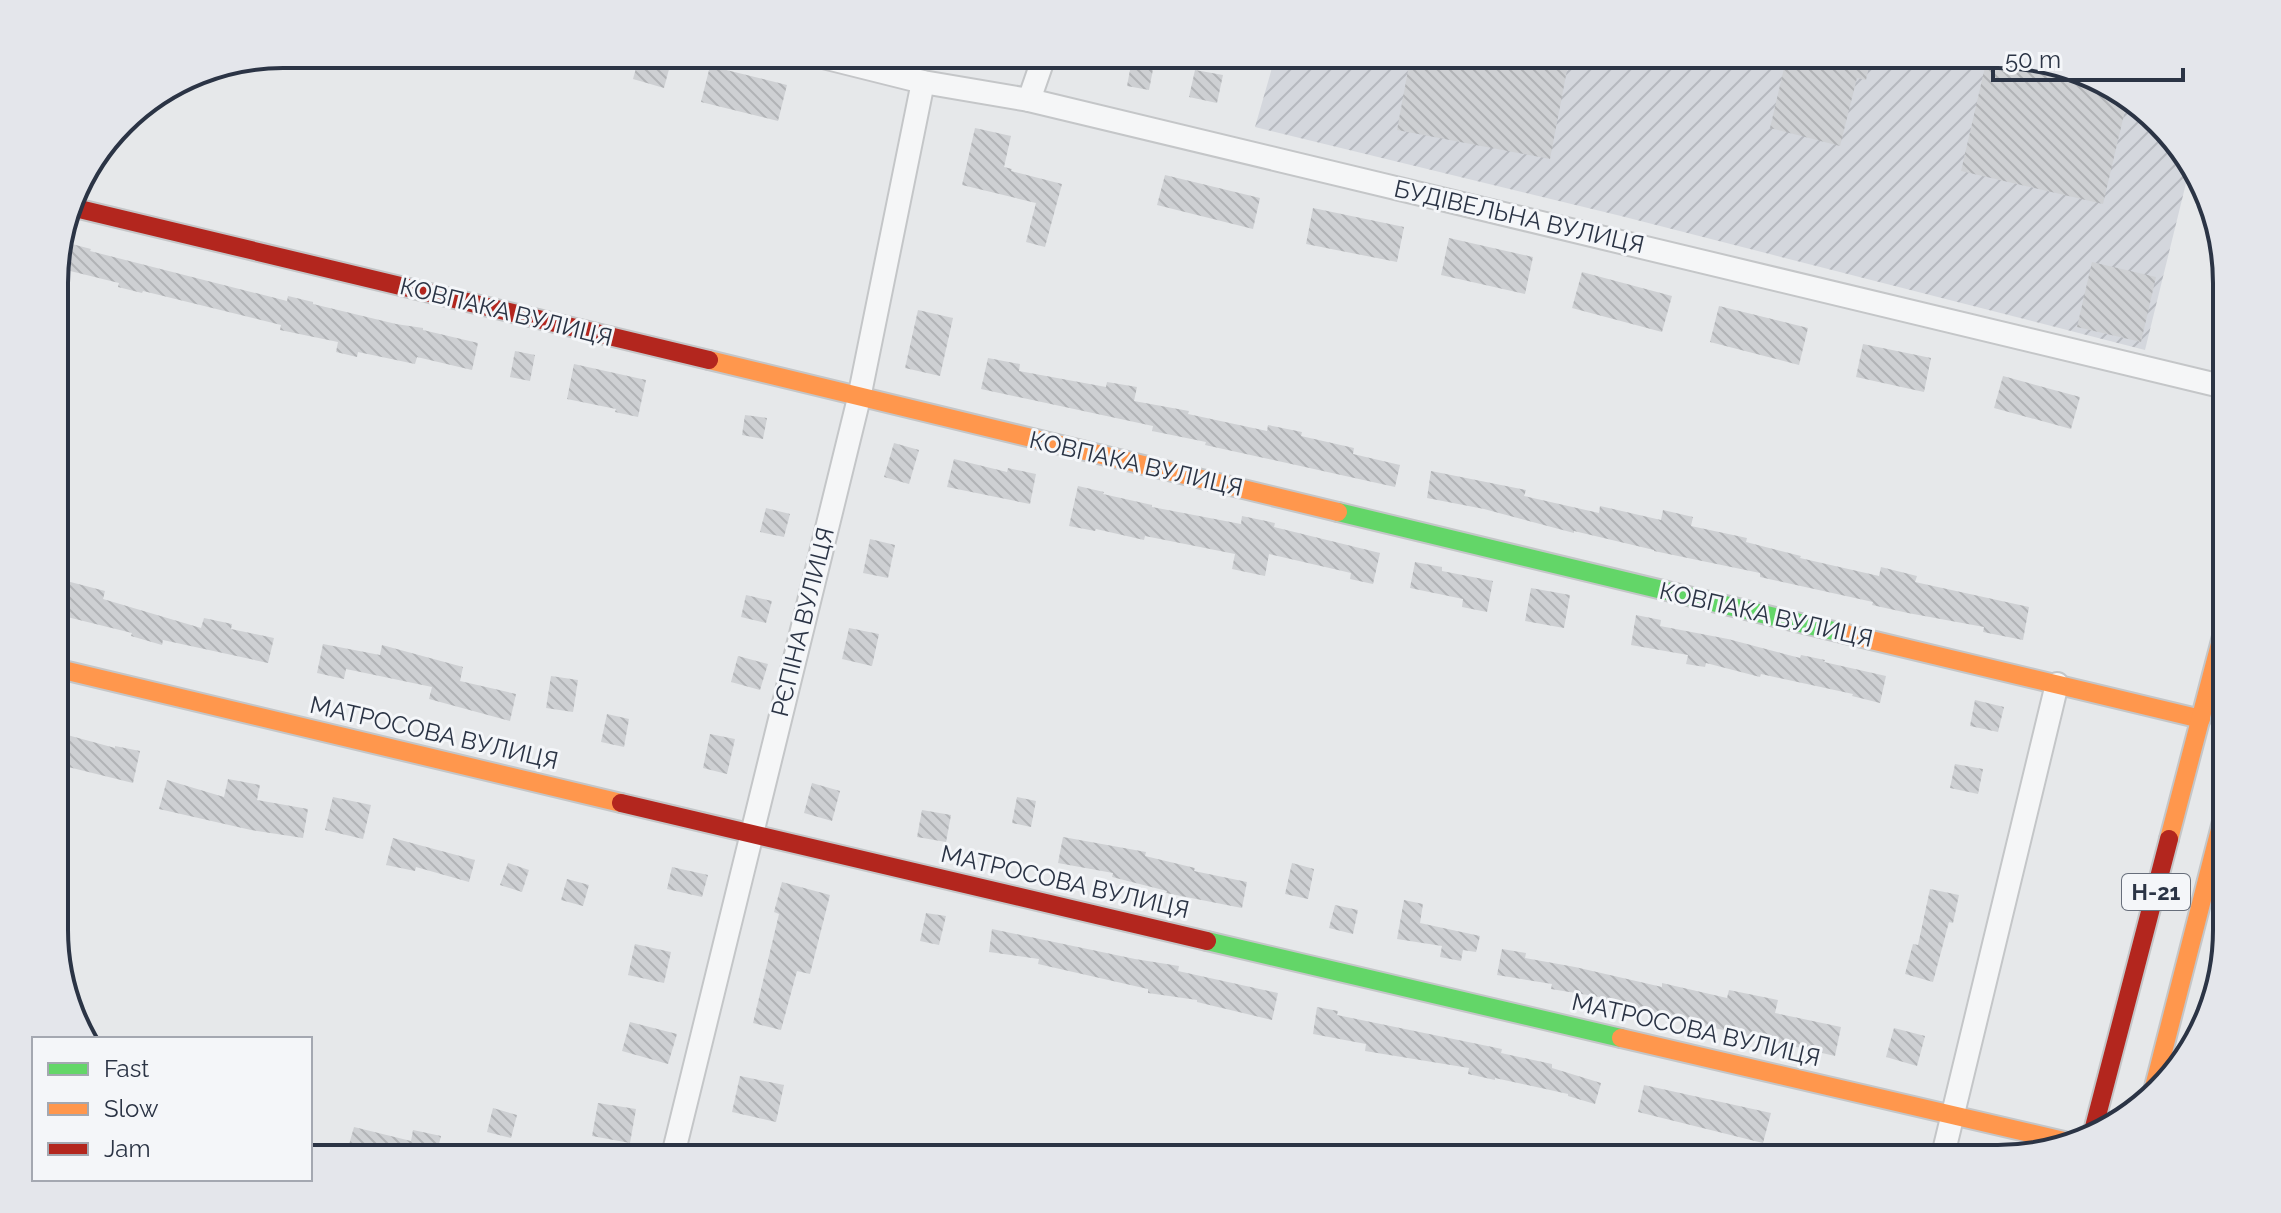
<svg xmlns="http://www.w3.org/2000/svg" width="2281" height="1213" font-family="Raleway,sans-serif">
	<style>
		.industrial { fill: url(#industrial-furrows) }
		.building { fill: url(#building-back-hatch) }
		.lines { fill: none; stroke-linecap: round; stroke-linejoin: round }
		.street-casing { stroke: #c4c6c8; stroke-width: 26 }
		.fast-casing { stroke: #c4c6c8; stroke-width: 22 }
		.slow-casing { stroke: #c4c6c8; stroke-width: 22 }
		.jam-casing { stroke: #c4c6c8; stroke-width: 22 }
		.street { stroke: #f5f6f7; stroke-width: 22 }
		.fast { stroke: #63d668; stroke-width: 18 }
		.slow { stroke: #ff974d; stroke-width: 18 }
		.jam { stroke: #b3261e; stroke-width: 18 }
		.labels { text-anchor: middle; stroke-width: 6; stroke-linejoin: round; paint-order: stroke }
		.shield { fill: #f4f6f9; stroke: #676e7b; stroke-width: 2 }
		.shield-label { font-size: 22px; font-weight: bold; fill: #2b3445 }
		.street-label { font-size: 24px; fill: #2b3445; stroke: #f4f6f9 }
		.rim { fill: none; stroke: #2b3445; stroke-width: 4 }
	</style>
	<defs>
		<pattern id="industrial-furrows" width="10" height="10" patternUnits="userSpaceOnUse" patternTransform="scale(2)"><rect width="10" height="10" fill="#d4d7dd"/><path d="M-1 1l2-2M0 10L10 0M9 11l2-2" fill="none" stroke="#b6b9bf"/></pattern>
		<pattern id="building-back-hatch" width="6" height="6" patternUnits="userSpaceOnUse" patternTransform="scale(2)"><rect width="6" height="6" fill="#ced0d3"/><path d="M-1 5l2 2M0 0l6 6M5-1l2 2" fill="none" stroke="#b1b3b6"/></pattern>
	</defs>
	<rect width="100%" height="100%" fill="#e6e8ea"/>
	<path class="industrial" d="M1276 54H1998L2099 78 2188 156 2191 163 2145 350 1621 216 1255 127Z"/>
	<g class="building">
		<path d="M640 54H673L664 88 633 79Z"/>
		<path d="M1133 54H1156L1149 90 1127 86Z"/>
		<path d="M1411 54H1508L1568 65 1550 159 1397 130Z"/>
		<path d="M1802 54H1872L1866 80 1857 78 1840 146 1770 128 1785 64 1800 65Z"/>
		<path d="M1988 54H1998L2099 78 2127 102 2103 204 1961 171Z"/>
		<path d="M710 66 787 85 778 121 701 102Z"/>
		<path d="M1195 70 1223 75 1217 103 1189 97Z"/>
		<path d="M975 128 1011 136 1004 167 1012 169 1011 171 1062 184 1045 247 1026 242 1036 203 962 185Z"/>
		<path d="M1165 175 1260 198 1253 229 1157 205Z"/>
		<path d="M1313 208 1404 227 1397 262 1306 244Z"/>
		<path d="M1449 238 1533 257 1525 294 1441 275Z"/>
		<path d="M68 243 91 249 90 251 287 301 288 296 313 302V304L396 324 423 328V330L478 343 472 370 417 357 415 364 358 352 357 357 336 352 338 342 280 330 281 325 143 291 142 293 118 287 119 283 62 269Z"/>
		<path d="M2092 262 2156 277 2141 342 2077 327Z"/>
		<path d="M1582 272 1672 296 1662 332 1572 308Z"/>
		<path d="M1719 306 1808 328 1799 365 1710 342Z"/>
		<path d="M918 310 953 318 940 376 905 368Z"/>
		<path d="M1863 344 1931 358 1924 392 1856 377Z"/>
		<path d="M515 351 535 355 530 381 510 377Z"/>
		<path d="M988 358 1020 364 1019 371 1106 387 1107 382 1137 387 1134 401 1189 411 1188 414 1267 431 1268 425 1302 432 1301 436 1354 448 1353 454 1400 465 1395 487 1205 445 1206 442 1152 431 1153 426 981 389Z"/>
		<path d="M574 364 646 380 638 417 615 412 616 409 567 399Z"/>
		<path d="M2003 376 2080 397 2071 429 1994 408Z"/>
		<path d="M745 415 767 418 763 439 742 435Z"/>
		<path d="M894 443 919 450 909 484 884 477Z"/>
		<path d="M954 459 1007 472 1008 468 1036 474 1030 504 947 487Z"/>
		<path d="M1431 471 1526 490 1524 496 1599 513 1600 506 1661 520 1663 510 1693 517 1691 526 1747 538 1746 542 1801 556 1800 558 1879 576 1881 567 1917 576 1915 582 2029 607 2023 640 1983 632 1984 627 1908 613 1872 605 1873 602 1760 577V573L1654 551V550L1574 531V533L1484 509 1427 498Z"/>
		<path d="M1078 486 1104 492 1103 494 1152 505V507L1241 524 1242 516 1275 523 1274 527 1380 553 1373 584 1350 579 1351 573 1269 554 1265 576 1232 569 1235 554 1145 536 1144 540 1096 529 1095 531 1069 526Z"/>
		<path d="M766 508 790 514 784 537 760 532Z"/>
		<path d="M870 539 895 545 888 578 863 573Z"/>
		<path d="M1415 562 1442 567V571L1493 581 1487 612 1462 607 1463 599 1410 588Z"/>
		<path d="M55 578 105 591 103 599 201 628 204 618 232 624 231 629 274 638 268 663 163 640 162 645 131 636 132 633 55 614Z"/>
		<path d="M1531 588 1570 595 1564 628 1525 621Z"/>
		<path d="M746 595 772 601 766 623 741 617Z"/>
		<path d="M1636 615 1661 620 1660 626 1728 639 1800 658 1801 655 1825 660 1824 662 1886 676 1880 703 1852 696 1853 694 1761 674 1760 677 1706 663 1705 667 1686 664 1688 655 1631 645Z"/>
		<path d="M849 628 879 634 872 666 842 659Z"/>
		<path d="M323 644 380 655 382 645 463 667 460 681 516 694 510 721 429 699 432 687 346 669 344 679 317 673Z"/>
		<path d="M738 656 768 664 760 690 731 682Z"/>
		<path d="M551 676 578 680 573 712 546 708Z"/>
		<path d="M1975 700 2004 707 1998 732 1970 726Z"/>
		<path d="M607 714 629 719 624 747 601 742Z"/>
		<path d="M60 733 115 748V746L140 751 133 783 56 764V749Z"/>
		<path d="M710 734 735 739 727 774 703 768Z"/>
		<path d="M1955 764 1983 769 1978 794 1950 788Z"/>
		<path d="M228 779 260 785 257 800 308 809 303 838 251 830 159 809 167 780 224 797Z"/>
		<path d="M812 783 840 791 832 821 804 813Z"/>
		<path d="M333 797 371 805 363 839 325 830Z"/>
		<path d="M1017 797 1036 801 1031 827 1012 823Z"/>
		<path d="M922 810 951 815 946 842 917 837Z"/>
		<path d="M1063 837 1146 852 1145 856 1195 868 1194 871 1247 882 1242 908 1166 893 1167 891 1112 877 1113 873 1058 863Z"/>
		<path d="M393 838 475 860 469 882 416 867 415 871 386 865Z"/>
		<path d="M508 863 529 870 522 892 500 885Z"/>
		<path d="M1292 863 1314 869 1308 899 1285 894Z"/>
		<path d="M672 867 708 875 702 897 667 889Z"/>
		<path d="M567 879 589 885 583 906 561 900Z"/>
		<path d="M782 882 830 895 810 974 797 971 781 1030 753 1023 779 914 774 912Z"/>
		<path d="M1930 889 1959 895 1953 923 1949 922 1933 982 1905 974 1913 944 1918 945Z"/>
		<path d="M1404 900 1423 904 1420 923 1480 936 1476 952 1463 950 1461 961 1440 957 1442 946 1397 939Z"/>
		<path d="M1335 905 1358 910 1353 934 1329 928Z"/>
		<path d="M926 913 946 916 939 945 920 941Z"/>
		<path d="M992 929 1135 959 1179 966 1178 971 1278 993 1272 1020 1197 1002V1000L1148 993V989L1038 964 1039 959 989 952Z"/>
		<path d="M635 944 671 952 664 983 628 975Z"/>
		<path d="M1502 949 1526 953 1525 958 1575 967 1662 987V983L1727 998 1729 990 1778 1000 1775 1013 1841 1027 1835 1056 1637 1010 1599 1000 1600 997 1551 989 1552 984 1497 975Z"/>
		<path d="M1317 1007 1338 1011 1337 1015 1502 1049 1501 1053 1552 1064V1068L1601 1083 1595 1104 1568 1096V1094L1495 1078V1080L1468 1074 1469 1068 1365 1051 1366 1044 1313 1034Z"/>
		<path d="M630 1022 677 1034 668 1064 622 1051Z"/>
		<path d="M1894 1028 1925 1036 1917 1066 1886 1057Z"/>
		<path d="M740 1076 784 1085 776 1122 732 1112Z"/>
		<path d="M1644 1085 1771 1113 1763 1143 1638 1112Z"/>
		<path d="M598 1103 636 1109 630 1143 592 1136Z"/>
		<path d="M493 1108 517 1115 511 1138 487 1132Z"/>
		<path d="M354 1127 411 1141 413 1130 441 1136 438 1148 453 1152 452 1159H345Z"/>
	</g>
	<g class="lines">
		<defs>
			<g id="street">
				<path d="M811 54 923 82 1029 100 2225 387"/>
				<path d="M1029 100 1045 54"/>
				<path d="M672 1159 859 398 923 82"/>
				<path d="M1942 1159 2057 684"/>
			</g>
			<g id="fast">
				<path d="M1338 512 1846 634"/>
				<path d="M1207 941 1621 1038"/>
			</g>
			<g id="slow">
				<path d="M709 360 1338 512"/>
				<path d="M1846 634 2201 719"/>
				<path d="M55 668 621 803"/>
				<path d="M2169 839 2226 621"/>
				<path d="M1621 1038 2064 1141"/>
				<path d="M2154 1087 2227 802"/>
			</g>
			<g id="jam">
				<path d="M71 207 709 360"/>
				<path d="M621 803 1207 941"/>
				<path d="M2093 1131 2169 839"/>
			</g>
		</defs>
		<use href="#street" class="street-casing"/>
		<use href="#fast" class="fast-casing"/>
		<use href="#slow" class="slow-casing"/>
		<use href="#jam" class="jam-casing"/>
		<use href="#street" class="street"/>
		<use href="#fast" class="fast"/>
		<use href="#slow" class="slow"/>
		<use href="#jam" class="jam"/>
	</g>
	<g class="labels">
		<rect class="shield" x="2122" y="874" width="68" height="36" rx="6"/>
		<g class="shield-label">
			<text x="2156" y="900">Н-21</text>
		</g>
		<g class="street-label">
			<text transform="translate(1519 217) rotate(13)" y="8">БУДІВЕЛЬНА ВУЛИЦЯ</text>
			<text transform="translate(506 312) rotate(14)" y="8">КОВПАКА ВУЛИЦЯ</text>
			<text transform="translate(1136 464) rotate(13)" y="8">КОВПАКА ВУЛИЦЯ</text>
			<text transform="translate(1766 615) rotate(13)" y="8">КОВПАКА ВУЛИЦЯ</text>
			<text transform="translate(803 622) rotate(-76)" y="8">РЄПІНА ВУЛИЦЯ</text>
			<text transform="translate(434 733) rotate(13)" y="8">МАТРОСОВА ВУЛИЦЯ</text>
			<text transform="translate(1065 882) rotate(13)" y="8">МАТРОСОВА ВУЛИЦЯ</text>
			<text transform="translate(1696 1030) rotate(13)" y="8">МАТРОСОВА ВУЛИЦЯ</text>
		</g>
	</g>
	<path d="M0 0H2281V1213H0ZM283 68H1998A215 215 0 0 1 2213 283V930A215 215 0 0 1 1998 1145H283A215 215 0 0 1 68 930V283A215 215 0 0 1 283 68Z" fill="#e4e6eb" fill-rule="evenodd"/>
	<path class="rim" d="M283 68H1998A215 215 0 0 1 2213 283V930A215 215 0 0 1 1998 1145H283A215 215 0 0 1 68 930V283A215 215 0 0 1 283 68Z"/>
	<rect x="32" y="1037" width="280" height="144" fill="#f4f6f9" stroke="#a4a8b1" stroke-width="2"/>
	<rect x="48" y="1063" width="40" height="12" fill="#63d668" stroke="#a4a8b1" stroke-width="2"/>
	<text x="104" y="1077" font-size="24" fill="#2b3445">Fast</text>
	<rect x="48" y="1103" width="40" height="12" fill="#ff974d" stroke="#a4a8b1" stroke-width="2"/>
	<text x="104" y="1117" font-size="24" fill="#2b3445">Slow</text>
	<rect x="48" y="1143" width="40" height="12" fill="#b3261e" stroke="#a4a8b1" stroke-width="2"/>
	<text x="104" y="1157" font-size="24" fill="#2b3445">Jam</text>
	<path d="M1993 68v12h190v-12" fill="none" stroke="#2b3445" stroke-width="4"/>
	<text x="2005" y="68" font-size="24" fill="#2b3445" stroke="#f4f6f9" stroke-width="6" paint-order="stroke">50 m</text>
</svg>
